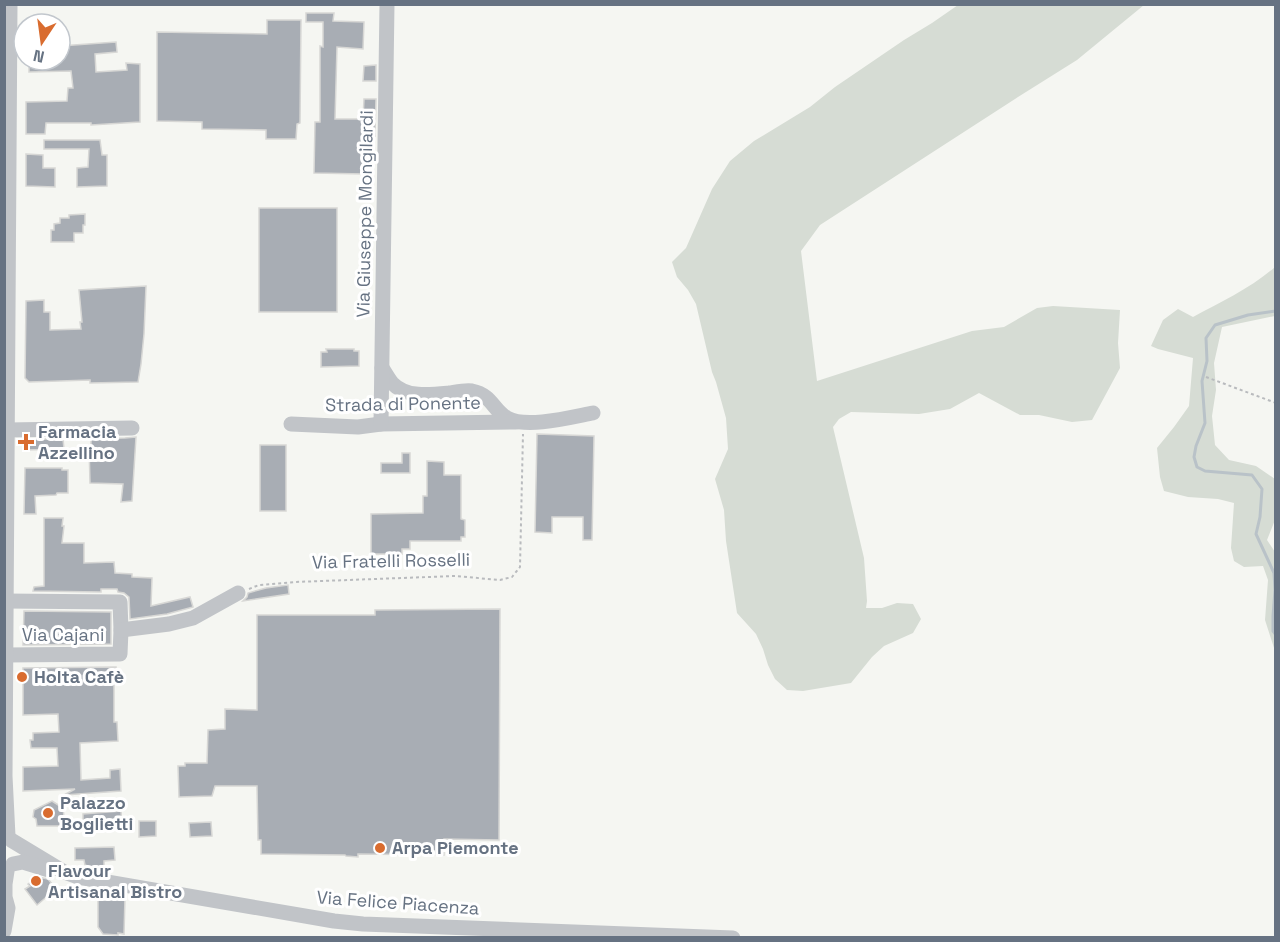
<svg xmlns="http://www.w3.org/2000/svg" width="1280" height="942" font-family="'Space Grotesk',sans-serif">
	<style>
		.green { fill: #d6dcd4 }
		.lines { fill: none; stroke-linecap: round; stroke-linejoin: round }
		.stream { stroke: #b9c2c8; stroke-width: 3 }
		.building { fill: #a8adb4; stroke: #d7d7d5; stroke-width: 1.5 }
		.path { stroke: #b9bbbe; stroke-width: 2; stroke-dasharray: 3 3; stroke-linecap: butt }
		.minor { stroke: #c1c4c8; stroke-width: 15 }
		.poi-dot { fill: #d96c2f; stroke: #fff; stroke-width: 2 }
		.labels { text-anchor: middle; stroke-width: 6; stroke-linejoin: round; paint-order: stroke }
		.street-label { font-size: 18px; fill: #667282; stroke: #fff }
		.poi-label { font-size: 18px; font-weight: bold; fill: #667282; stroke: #fff; text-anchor: start }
	</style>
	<rect width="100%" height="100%" fill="#f5f6f2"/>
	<g class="green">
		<path d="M958 5H1144L1077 60 1015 99 820 225 801 251 817 381 972 331 1004 327 1037 308 1053 306 1120 310 1118 343 1120 368 1092 420 1072 422 1039 415H1020L979 393 950 409 919 414 851 412 839 419 833 427 864 558 867 601 866 608H882L897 603 913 604 921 619 913 633 884 646 872 657 851 683 803 691 787 690 775 679 768 665 763 649 756 634 737 613 726 541 724 510 715 479 728 449 726 418 716 382 712 372 696 304 688 290 677 277 672 262 686 248 712 189 730 161 754 141 810 107 835 87 904 40 932 23Z"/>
		<path d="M1275 267V316L1222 327 1214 363 1216 390 1212 416 1215 445 1229 460 1256 466 1275 479V520L1267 540 1275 552V651L1265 620 1268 580 1263 566 1244 567 1234 561 1231 548 1234 503 1218 499 1188 497 1164 491 1160 477 1157 448 1174 427 1189 406 1193 358 1158 349 1151 346 1163 320 1178 309 1193 317C1221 302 1251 288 1275 267Z"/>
	</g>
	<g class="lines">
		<path class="stream" d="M1276 311 1248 315 1215 325 1206 338 1207 361 1202 381 1205 423 1196 446 1194 457 1197 467 1205 471 1252 475 1262 489 1260 517 1256 534 1274 573 1275 590 1273 616V631L1276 635"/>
	</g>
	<g class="building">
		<path d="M306 13H334L333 21 364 22 363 49 337 47 335 119H363L364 99H376L375 136H365V174L314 173 315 122H320V46L323 47V22H306Z"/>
		<path d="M267 20H301L300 123 297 124 296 139H266V130L202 129V122L157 121V32L267 34Z"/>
		<path d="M116 42 117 52 95 54 96 72 127 70 126 63 140 64V122L91 125V123H46L45 134H26V102L67 101 68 88H73L71 71 29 72V60H60V46Z"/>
		<path d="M376 65V81H363L364 66Z"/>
		<path d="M44 140H100L102 155H107V186L77 187V168L88 167 89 149H44Z"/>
		<path d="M26 154 43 155V168H55V187L26 186Z"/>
		<rect x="259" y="208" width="78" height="104"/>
		<path d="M85 214V225H83V233H74V242H51V230H54V224L60 223V218H69V215Z"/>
		<path d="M146 286 144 334 141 364 138 382 90 383V380L29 382 25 378 26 301 44 300V312H50V330L81 329 80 322H82L79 290Z"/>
		<path d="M326 349H354V351H359V366L321 367V352H327Z"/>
		<path d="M537 434 594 436 592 540H583V517H552V533L535 532Z"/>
		<path d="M136 437 132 501 121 502 123 484 90 483 89 445H91V439L125 438Z"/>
		<path d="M25 439H63L64 449 25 450Z"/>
		<rect x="260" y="445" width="26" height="66"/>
		<path d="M402 453H410V473H381V463H402Z"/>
		<path d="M427 461 444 462V475H461V519L465 520V537H461V541H410V549H402V554H371V514L423 513V496H427Z"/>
		<path d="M25 468H62V470H68V493H57L56 495 35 496 36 514H24Z"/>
		<path d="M44 518H63L62 526H64L62 543H84V563L114 562 115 573 132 574V577L152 578 151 606 190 597 193 607 167 614 130 619 129 597 124 593 118 592 117 589H101V592L33 591 34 587 44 586Z"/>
		<path d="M288 585 289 594 243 601 247 597 248 593 266 588Z"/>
		<path d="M500 609 499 840 444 839V855L358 854V857L346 856 345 855 261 854V840H258L257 786H215L212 796 179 797 178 766H185V763H207L208 730 225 729V709L257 710V615H375V610Z"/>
		<path d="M24 611 111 612V644L23 645Z"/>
		<path d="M116 667V682H114V722H117L118 741 80 743 81 780 110 778V770L120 769 121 791 64 795 75 789 23 791V767L58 766 57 748H31L30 740H33V733L59 732 58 714 23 715V668Z"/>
		<path d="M52 801 63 808 65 826H37L36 819 33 817 34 810Z"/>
		<path d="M121 811 122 826 83 828V814Z"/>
		<path d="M139 821H156V836L139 837Z"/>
		<path d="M211 822 212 836 190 837 189 823Z"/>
		<path d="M114 847 115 860 104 861V867H90L85 865 84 860H75V848Z"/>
		<path d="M38 877 48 879 56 889 37 905 25 889 30 886 28 884Z"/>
		<path d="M98 896 125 897 124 934 118 933V935L103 934 98 927Z"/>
	</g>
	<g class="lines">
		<g class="path">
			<path d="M1206 377 1276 403"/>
			<path d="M249 589 259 585 295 582 455 576 500 580 512 577 520 567 523 434"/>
		</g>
		<g class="minor">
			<path d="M382 368C385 372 388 378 392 383 406 398 430 395 449 393 456 392 465 390 472 391 492 395 493 410 507 418 526 429 572 417 593 413"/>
			<path d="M291 424 358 427 381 424 516 422"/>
			<path d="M381 424 387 4"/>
			<path d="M7 430 132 428"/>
			<path d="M4 601 120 602 121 630 120 654 6 655"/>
			<path d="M121 630 169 624 193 618 238 593"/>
			<path d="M8 836 5 776 10 4"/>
			<path d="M11 840 64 872 78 877 334 921 363 924 733 938"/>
			<path d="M13 864 23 862 49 870"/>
			<path d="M4 931 8 908 5 897V884L7 871"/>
		</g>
	</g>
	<g class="poi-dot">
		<path d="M23 433h6v6h6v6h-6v6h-6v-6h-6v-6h6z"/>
		<circle cx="22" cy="677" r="6"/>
		<circle cx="48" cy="813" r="6"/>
		<circle cx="380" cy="848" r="6"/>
		<circle cx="36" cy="881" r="6"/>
	</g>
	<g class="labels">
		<g class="street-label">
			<text transform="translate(365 214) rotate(-89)" y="6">Via Giuseppe Mongilardi</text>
			<text transform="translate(403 404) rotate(-1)" y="6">Strada di Ponente</text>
			<text transform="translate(391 561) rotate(-1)" y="6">Via Fratelli Rosselli</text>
			<text x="63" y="641">Via Cajani</text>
			<text transform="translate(398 903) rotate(4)" y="6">Via Felice Piacenza</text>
		</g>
		<g class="poi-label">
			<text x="38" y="438">Farmacia<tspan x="38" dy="21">Azzellino</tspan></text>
			<text x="34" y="683">Holta Cafè</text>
			<text x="60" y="809">Palazzo<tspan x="60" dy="21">Boglietti</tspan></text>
			<text x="392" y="854">Arpa Piemonte</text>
			<text x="48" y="877">Flavour<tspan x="48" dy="21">Artisanal Bistro</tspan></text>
		</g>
	</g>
	<rect width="1280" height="942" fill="none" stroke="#667282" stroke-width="12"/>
	<g transform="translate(42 42) rotate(193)"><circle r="28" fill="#ffffff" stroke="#c2c7cd" stroke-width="1.5"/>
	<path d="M0-4.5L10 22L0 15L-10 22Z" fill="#d96c2f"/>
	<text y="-9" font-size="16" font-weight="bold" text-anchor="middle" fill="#667282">N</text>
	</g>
</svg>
